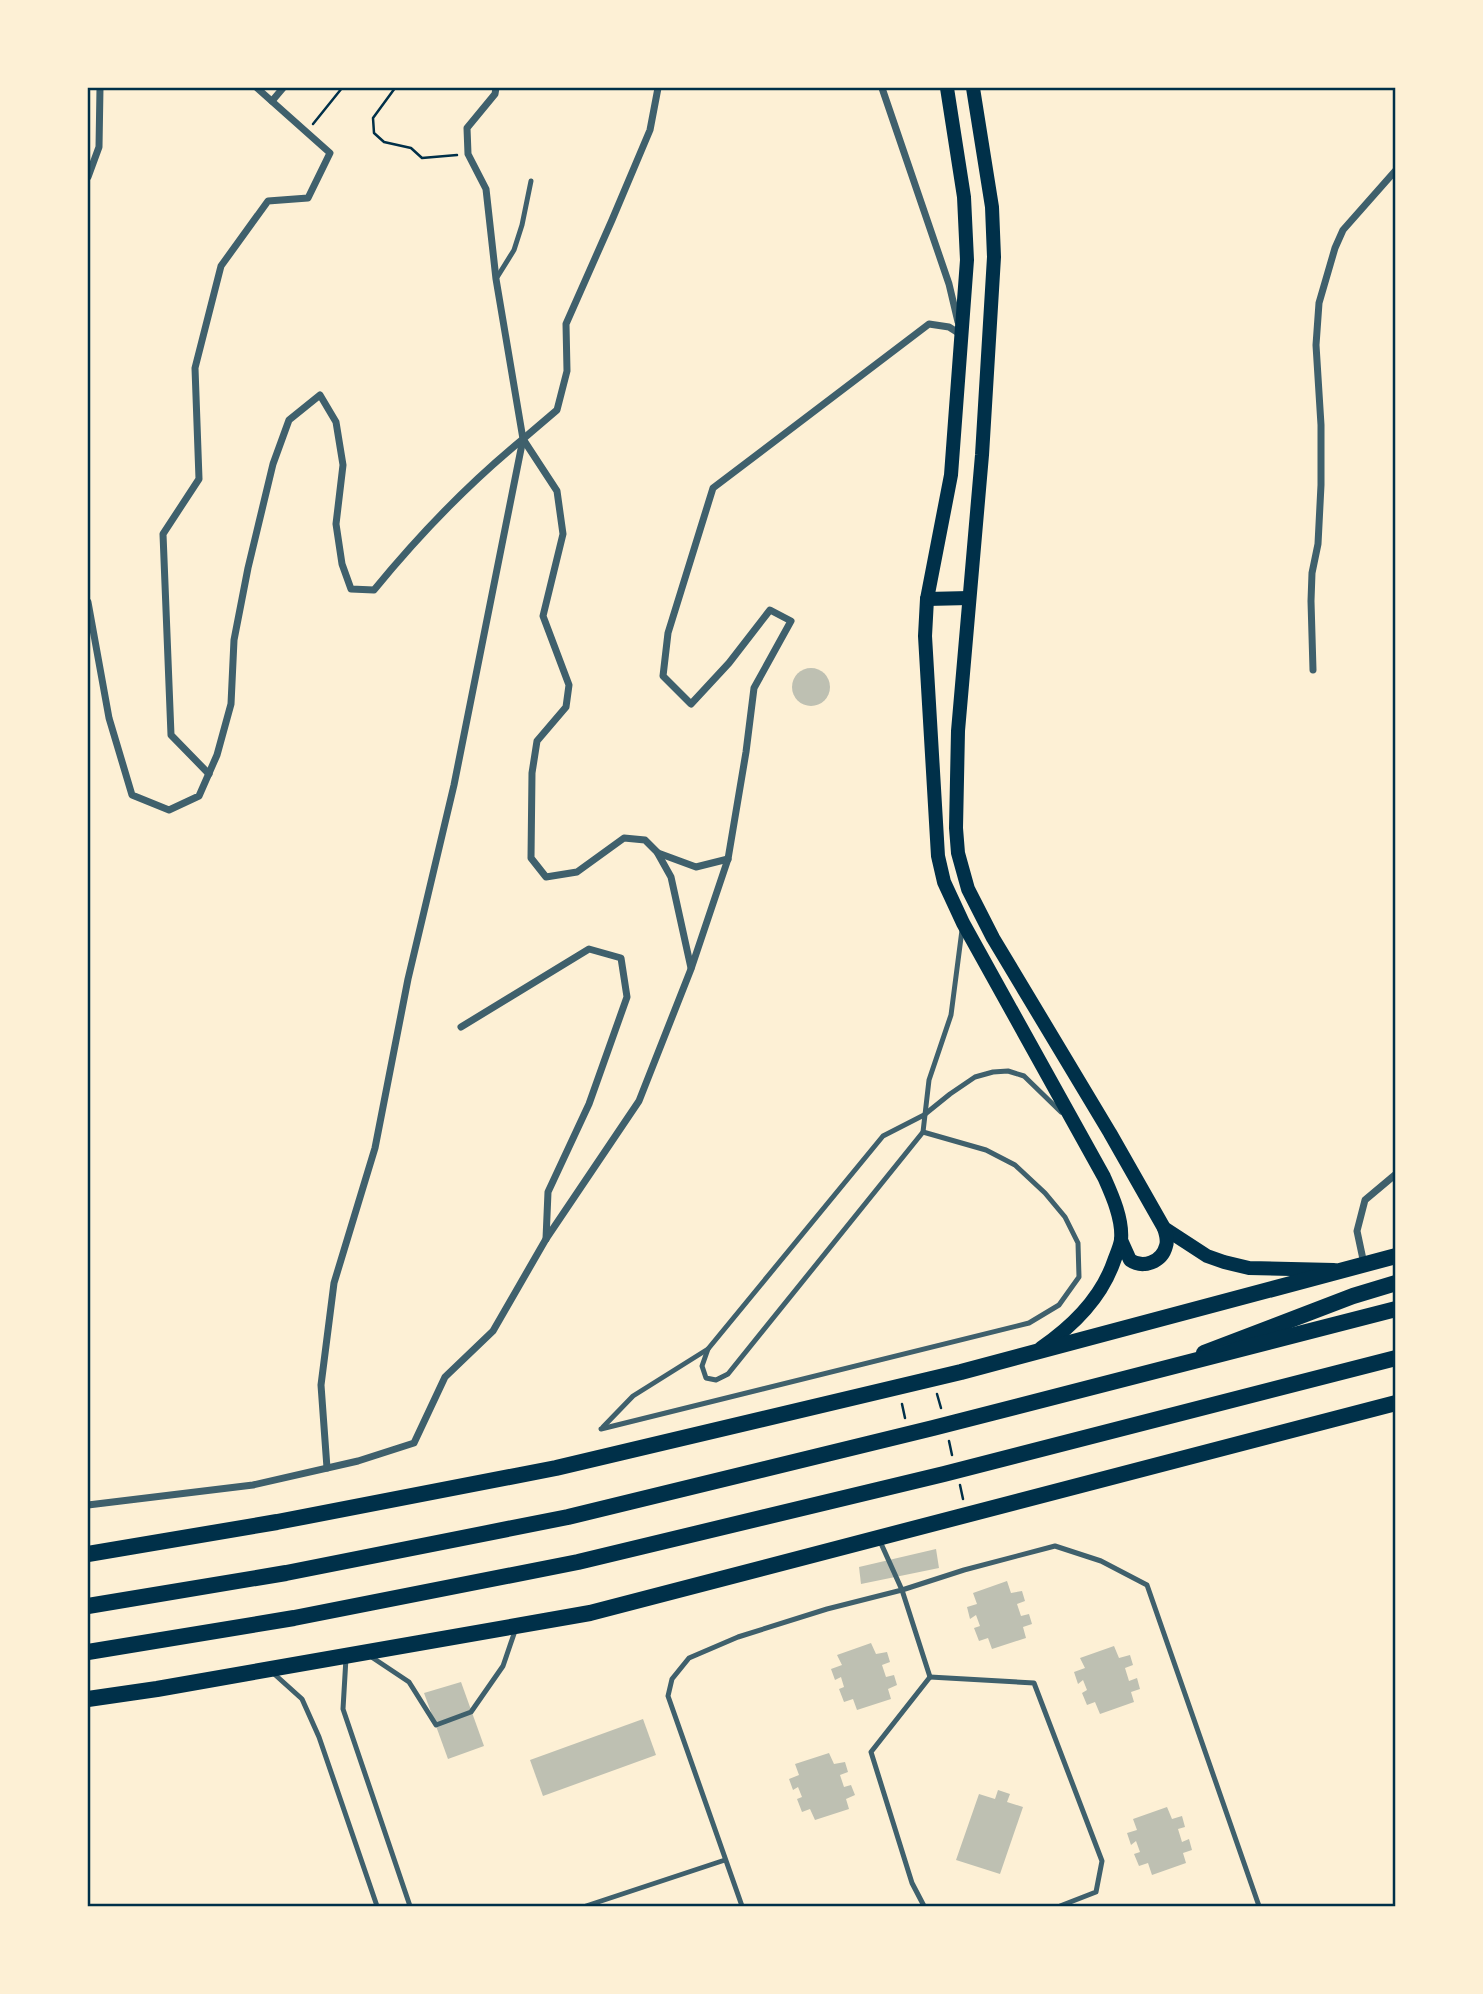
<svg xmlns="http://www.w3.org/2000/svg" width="1483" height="1994" font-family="'Varela Round',sans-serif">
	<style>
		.building { fill: #bec0b2 }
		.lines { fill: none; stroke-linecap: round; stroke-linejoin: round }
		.path { stroke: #003049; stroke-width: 2.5 }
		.service { stroke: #3f606c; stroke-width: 5 }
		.minor { stroke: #3f606c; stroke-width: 7 }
		.secondary { stroke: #003049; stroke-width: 14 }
		.primary { stroke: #003049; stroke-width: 16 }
		.trunk { stroke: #003049; stroke-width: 16 }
		.neatline { fill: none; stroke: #003049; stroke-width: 2.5 }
	</style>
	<rect width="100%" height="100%" fill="#fdf0d5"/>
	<g class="building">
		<circle cx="811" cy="687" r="19"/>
		<path d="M936 1549 939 1568 861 1584 859 1567Z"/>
		<path d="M1007 1581 1011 1593 1022 1591 1025 1601 1017 1604 1021 1616 1029 1614 1032 1624 1023 1627 1026 1638 992 1649 988 1638 979 1641 974 1628 980 1626 976 1615 970 1619 967 1607 977 1604 973 1593Z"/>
		<path d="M871 1643 876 1654 887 1652 890 1662 882 1665 886 1677 894 1675 897 1685 888 1689 891 1699 857 1710 853 1699 844 1702 839 1689 844 1687 841 1677 835 1680 831 1669 842 1665 837 1655Z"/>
		<path d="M1114 1646 1119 1658 1130 1655 1133 1665 1125 1668 1129 1681 1137 1678 1140 1689 1131 1692 1134 1702 1100 1714 1095 1702 1087 1705 1082 1693 1087 1690 1083 1680 1078 1684 1074 1672 1085 1668 1080 1658Z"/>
		<path d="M461 1682 484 1746 448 1759 424 1693Z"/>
		<path d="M643 1719 656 1755 543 1796 530 1760Z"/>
		<path d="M829 1753 834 1764 845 1762 848 1772 840 1775 844 1787 851 1785 855 1795 846 1799 849 1809 815 1820 810 1809 802 1812 797 1799 802 1797 798 1787 793 1790 789 1779 799 1775 795 1764Z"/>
		<path d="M998 1790 1010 1794 1007 1802 1023 1807 1000 1874 956 1860 979 1794 995 1799Z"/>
		<path d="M1167 1807 1172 1819 1182 1816 1185 1827 1178 1829 1182 1842 1189 1839 1192 1850 1183 1853 1186 1863 1152 1875 1148 1863 1139 1866 1134 1854 1140 1852 1136 1841 1131 1845 1127 1833 1137 1830 1133 1819Z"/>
	</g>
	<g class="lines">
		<g class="path">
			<path d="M395 88 373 118 374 133 384 142 411 148 422 158 457 155"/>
			<path d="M313 124 342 88"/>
			<path d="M937 1394 941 1408"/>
			<path d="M902 1404 905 1418"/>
			<path d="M949 1441 952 1455"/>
			<path d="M960 1485 963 1499"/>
		</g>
		<g class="service">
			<path d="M496 279 514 250 522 225 531 181"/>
			<path d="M708 1349 702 1366 706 1378 716 1380 728 1374 923 1132 929 1080 951 1015 962 930"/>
			<path d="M603 1427 633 1396 708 1349 883 1136 924 1115 950 1094 975 1077 993 1072 1008 1071 1024 1076 1061 1112"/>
			<path d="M601 1429 1029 1323 1059 1305 1079 1277 1078 1243 1065 1217 1045 1193 1015 1165 986 1150 923 1132"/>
			<path d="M879 1539 902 1590 930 1677"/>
			<path d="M370 1656 409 1682 436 1725 471 1712 503 1666 516 1628"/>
			<path d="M346 1658 343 1709 410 1906"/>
			<path d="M272 1672 302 1699 319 1737 377 1906"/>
			<path d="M930 1677 1034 1683 1102 1861 1096 1892 1060 1906"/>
			<path d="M586 1906 725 1860"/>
			<path d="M742 1906 668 1696 672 1679 689 1658 738 1637 827 1609 902 1590 964 1570 1055 1546 1101 1561 1147 1585 1259 1906"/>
			<path d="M924 1906 912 1883 871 1752 930 1677"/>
		</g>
		<g class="minor">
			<path d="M882 88 949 284 958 322"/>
			<path d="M272 101 283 88"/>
			<path d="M88 177 99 147 100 88"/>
			<path d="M523 439 557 491 563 534 543 616 569 685 566 707 537 741 532 773 531 858 546 877 577 872 624 838 645 840 657 852 671 877 691 968"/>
			<path d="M88 602 109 718 132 795 169 810 199 796 217 755 231 704 234 640 248 568 273 464 289 420 320 395 336 422 343 465 336 524 342 564 351 589 374 590C419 535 468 484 523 439L496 279 486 189 468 154 467 128 495 94 496 88"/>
			<path d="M1313 670 1311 601 1312 573 1318 544 1321 485V425L1316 345 1319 303 1335 248 1343 230 1396 170"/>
			<path d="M209 774 171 735 163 534 199 479 195 368 221 266 268 201 308 198 330 153 257 88"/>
			<path d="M658 853 696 867 728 859"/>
			<path d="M461 1027 589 949 621 958 627 997 589 1104 548 1192 546 1239"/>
			<path d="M1364 1264 1357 1231 1365 1200 1396 1174"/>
			<path d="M327 1468 321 1385 334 1283 375 1148 408 979 454 785 523 439 557 410 567 371 566 324 612 220 650 130 658 88"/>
			<path d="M88 1505 253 1485 358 1461 414 1443 445 1377 493 1331 546 1239 639 1101 691 969 728 859 746 752 754 688 791 621 770 610 729 663 691 704 663 676 668 633 713 488 929 324 949 327 960 334"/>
		</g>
		<g class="secondary">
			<path d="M947 88 964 197 967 260 951 475 927 599 925 636 938 856 944 882 963 923 1104 1177C1112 1195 1123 1219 1121 1240 1120 1247 1116 1255 1114 1261 1101 1299 1073 1326 1041 1348"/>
			<path d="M973 88 992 207 994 257 982 455 958 731 956 828 958 853 968 889 993 938 1110 1133 1164 1228 1207 1256 1224 1262 1249 1268 1334 1270"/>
			<path d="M927 599 969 598"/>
			<path d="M1121 1240 1130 1260C1143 1269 1162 1262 1166 1246 1168 1240 1166 1234 1164 1228"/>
		</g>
		<g class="primary">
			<path d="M1204 1353 1353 1296 1396 1283"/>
			<path d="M88 1554 277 1522 556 1468 961 1372 1396 1256"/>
			<path d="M88 1699 157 1689 590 1613 1396 1403"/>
		</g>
		<g class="trunk">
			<path d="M88 1606 286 1573 568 1517 933 1428 1396 1309"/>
			<path d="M88 1652 294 1618 578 1562 944 1474 1396 1358"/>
		</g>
	</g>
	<rect width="1483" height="1994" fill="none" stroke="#fdf0d5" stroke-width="178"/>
	<rect x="89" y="89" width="1305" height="1816" class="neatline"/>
</svg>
